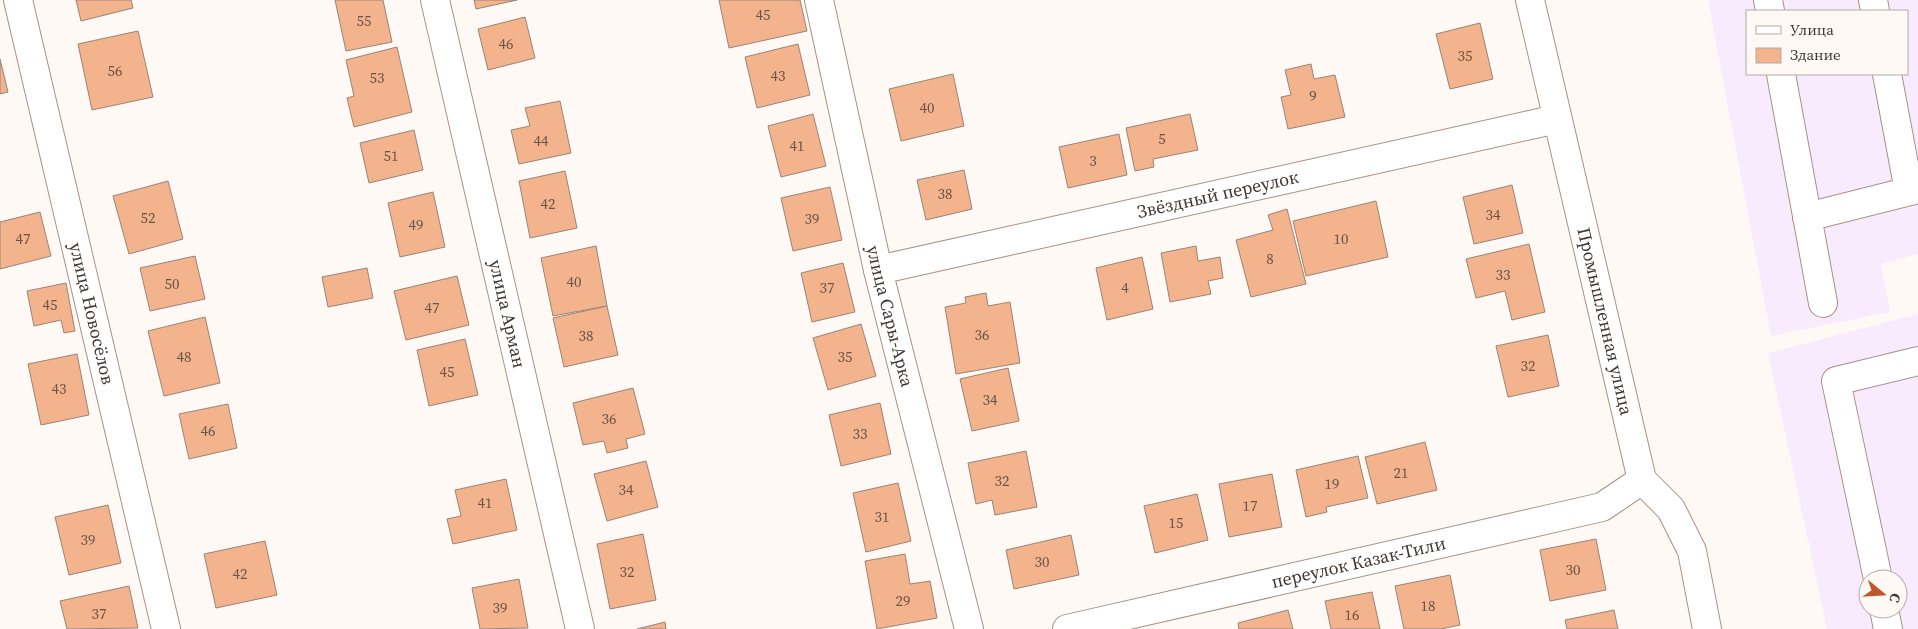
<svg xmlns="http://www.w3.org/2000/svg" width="1918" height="629" font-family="'Source Serif 4',serif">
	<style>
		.industrial { fill: #f9ebfe; fill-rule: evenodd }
		.building { fill: #f2b38d; stroke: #9b8376 }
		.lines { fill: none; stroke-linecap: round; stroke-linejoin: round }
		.minor-casing { stroke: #a89183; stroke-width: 30 }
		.minor { stroke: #fff; stroke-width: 28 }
		.labels { text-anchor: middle; stroke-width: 4; stroke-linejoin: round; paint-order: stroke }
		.number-label { font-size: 15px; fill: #6c5547 }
		.street-label { font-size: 18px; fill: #403630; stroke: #fff9f6 }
	</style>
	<rect width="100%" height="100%" fill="#fff9f6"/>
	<g class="industrial">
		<path d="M1708 0H1918V254L1881 264 1890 312 1771 336ZM1747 11H1907V74H1747Z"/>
		<path d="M1918 314V629H1827L1768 353ZM1868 579H1898V609H1868Z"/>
	</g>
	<g class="building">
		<path d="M76 0H131L133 8 81 21Z"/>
		<path d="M335 0H383L392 42 346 51Z"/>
		<path d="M474 0H517L476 9Z"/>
		<path d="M719 0H800L807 31 729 48Z"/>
		<path d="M525 17 535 58 488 70 478 29Z"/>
		<path d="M1480 23 1493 79 1450 89 1436 34Z"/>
		<path d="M138 31 153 97 92 110 78 44Z"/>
		<path d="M798 44 810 95 757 108 745 57Z"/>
		<path d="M397 47 412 112 354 127 347 98 354 96 346 60Z"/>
		<path d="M0 59 8 92 0 94Z"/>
		<path d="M1311 64 1314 79 1335 75 1345 117 1288 129 1281 97 1291 95 1285 70Z"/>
		<path d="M953 74 964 126 901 141 889 89Z"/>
		<path d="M560 101 571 153 519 164 511 130 530 126 525 108Z"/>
		<path d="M813 114 826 166 781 177 768 126Z"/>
		<path d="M1190 114 1198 150 1153 159 1154 167 1135 171 1126 128Z"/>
		<path d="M414 130 423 170 369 183 360 143Z"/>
		<path d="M1119 134 1127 175 1068 188 1059 147Z"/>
		<path d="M964 170 972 209 926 220 917 180Z"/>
		<path d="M565 171 577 228 530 238 519 181Z"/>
		<path d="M168 181 183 239 129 254 113 196Z"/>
		<path d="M1512 185 1523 233 1474 244 1463 197Z"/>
		<path d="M830 187 842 240 793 251 781 198Z"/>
		<path d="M433 192 445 247 400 257 388 203Z"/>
		<path d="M1376 201 1388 257 1306 276 1293 221Z"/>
		<path d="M1287 209 1306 284 1251 297 1236 240 1273 230 1268 215Z"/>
		<path d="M40 212 51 256 0 269V222Z"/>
		<path d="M1529 244 1545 312 1512 320 1505 291 1476 298 1466 259Z"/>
		<path d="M596 246 607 306 553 316 541 258Z"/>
		<path d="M1196 246 1198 261 1220 257 1223 278 1208 281 1211 294 1170 302 1161 253Z"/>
		<path d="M195 256 205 299 150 311 140 268Z"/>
		<path d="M1142 257 1153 309 1107 320 1096 268Z"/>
		<path d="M843 263 855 312 812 322 801 273Z"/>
		<path d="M367 268 373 298 328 307 322 277Z"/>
		<path d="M457 276 469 325 406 340 394 291Z"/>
		<path d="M66 283 75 331 64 333 61 320 34 326 27 291Z"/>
		<path d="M986 293 988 306 1010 302 1020 363 956 374 945 307 966 303 965 297Z"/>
		<path d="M607 306 618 355 564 367 553 318Z"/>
		<path d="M205 317 220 383 164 396 148 331Z"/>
		<path d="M861 324 876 376 828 390 813 338Z"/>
		<path d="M1548 335 1559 386 1508 397 1496 346Z"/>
		<path d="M465 339 478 395 429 406 417 350Z"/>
		<path d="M77 354 89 415 41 425 28 364Z"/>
		<path d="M1008 368 1019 421 972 431 960 379Z"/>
		<path d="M633 388 645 434 626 439 628 448 607 453 604 441 583 445 573 403Z"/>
		<path d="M880 403 891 454 841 466 829 415Z"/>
		<path d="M228 404 237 448 189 459 179 414Z"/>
		<path d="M1425 442 1437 490 1377 504 1365 457Z"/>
		<path d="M1026 451 1037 507 995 515 992 500 976 504 968 463Z"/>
		<path d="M1358 456 1368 498 1326 507 1327 512 1306 517 1296 470Z"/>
		<path d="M646 461 658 507 607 521 594 474Z"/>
		<path d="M1272 474 1282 527 1229 537 1219 484Z"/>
		<path d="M506 479 517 530 453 544 447 519 461 516 455 490Z"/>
		<path d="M898 483 911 541 866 552 853 493Z"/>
		<path d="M1197 494 1208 540 1155 553 1144 506Z"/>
		<path d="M108 505 121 563 69 575 55 517Z"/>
		<path d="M643 534 656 600 610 609 597 544Z"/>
		<path d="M1071 535 1079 575 1014 589 1006 550Z"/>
		<path d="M1596 539 1606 590 1550 601 1540 550Z"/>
		<path d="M265 541 277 595 216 608 204 554Z"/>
		<path d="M905 554 910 584 930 581 937 618 877 629 865 561Z"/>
		<path d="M1450 575 1460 625 1441 629H1404L1395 586Z"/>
		<path d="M519 579 528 628 480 629 472 588Z"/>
		<path d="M129 586 138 628 67 629 60 601Z"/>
		<path d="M1372 592 1380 629H1331L1325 601Z"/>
		<path d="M1288 610 1293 629H1239L1238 623Z"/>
		<path d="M1614 610 1618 629H1567L1565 620Z"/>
		<path d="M665 622 666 629H637Z"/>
	</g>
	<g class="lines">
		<defs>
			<g id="minor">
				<path id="s1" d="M18 0 166 629"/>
				<path id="s2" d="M435 0 580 629"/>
				<path id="s3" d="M819 0 878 270 969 629"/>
				<path id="s4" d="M1530 0 1642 480 1671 509 1692 551 1707 629"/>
				<path d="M1768 0 1770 11"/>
				<path d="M1873 0 1875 11"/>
				<path d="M1781 74 1823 303"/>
				<path d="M1887 74 1909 191"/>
				<path d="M1807 217 1918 189"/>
				<path id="s5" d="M878 270 1557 119"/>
				<path d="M1878 579 1836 381 1918 361"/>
				<path d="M1884 609 1888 629"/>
				<path id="s6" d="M1067 629 1602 507 1642 480"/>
			</g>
		</defs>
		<use href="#minor" class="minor-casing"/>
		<use href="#minor" class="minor"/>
	</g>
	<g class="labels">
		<g class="number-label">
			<text x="763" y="20">45</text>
			<text x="364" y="26">55</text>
			<text x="506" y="49">46</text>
			<text x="1465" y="61">35</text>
			<text x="115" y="76">56</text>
			<text x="778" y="81">43</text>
			<text x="377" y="83">53</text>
			<text x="1313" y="101">9</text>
			<text x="927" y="113">40</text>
			<text x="1162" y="144">5</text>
			<text x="541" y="146">44</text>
			<text x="797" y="151">41</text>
			<text x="391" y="161">51</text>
			<text x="1093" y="166">3</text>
			<text x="945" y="199">38</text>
			<text x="548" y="209">42</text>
			<text x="1493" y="220">34</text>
			<text x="148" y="223">52</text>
			<text x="812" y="224">39</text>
			<text x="416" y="230">49</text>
			<text x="23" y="244">47</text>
			<text x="1341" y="244">10</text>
			<text x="1270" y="264">8</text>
			<text x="1503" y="280">33</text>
			<text x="574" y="287">40</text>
			<text x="172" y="289">50</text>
			<text x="827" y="293">37</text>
			<text x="1125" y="293">4</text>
			<text x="50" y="310">45</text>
			<text x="432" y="313">47</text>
			<text x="982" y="340">36</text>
			<text x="586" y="341">38</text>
			<text x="184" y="362">48</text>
			<text x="845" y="362">35</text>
			<text x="1528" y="371">32</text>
			<text x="447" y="377">45</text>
			<text x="59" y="394">43</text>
			<text x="990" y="405">34</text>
			<text x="609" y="424">36</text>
			<text x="208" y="436">46</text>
			<text x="860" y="439">33</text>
			<text x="1401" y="478">21</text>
			<text x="1002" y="486">32</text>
			<text x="1332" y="489">19</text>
			<text x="626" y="495">34</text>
			<text x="485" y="508">41</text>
			<text x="1250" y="511">17</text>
			<text x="882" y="522">31</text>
			<text x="1176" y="528">15</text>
			<text x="88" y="545">39</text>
			<text x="1042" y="567">30</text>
			<text x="1573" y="575">30</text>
			<text x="627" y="577">32</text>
			<text x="240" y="579">42</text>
			<text x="903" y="606">29</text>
			<text x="1428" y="611">18</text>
			<text x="500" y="613">39</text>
			<text x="99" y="619">37</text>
			<text x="1352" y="620">16</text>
		</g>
		<g class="street-label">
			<text dy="6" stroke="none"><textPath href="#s5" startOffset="348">Звёздный переулок</textPath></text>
			<text dy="6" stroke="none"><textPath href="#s1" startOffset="322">улица Новосёлов</textPath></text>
			<text dy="6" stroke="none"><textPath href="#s2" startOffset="322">улица Арман</textPath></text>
			<text dy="6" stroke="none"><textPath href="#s3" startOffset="324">улица Сары-Арка</textPath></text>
			<text dy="6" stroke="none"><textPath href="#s4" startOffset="330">Промышленная улица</textPath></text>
			<text dy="6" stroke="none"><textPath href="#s6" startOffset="299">переулок Казак-Тили</textPath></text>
		</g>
	</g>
	<rect x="1746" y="10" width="162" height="65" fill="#fff9f6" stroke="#b3aba7"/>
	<rect x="1756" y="26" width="25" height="8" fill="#ffffff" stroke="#b3aba7"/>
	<text x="1790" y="35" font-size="15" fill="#403630">Улица</text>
	<rect x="1756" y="48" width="25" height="15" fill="#f2b38d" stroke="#b3aba7"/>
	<text x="1790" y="60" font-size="15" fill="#403630">Здание</text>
	<g transform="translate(1883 594) rotate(108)"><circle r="24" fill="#fff9f6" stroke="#b3aba7"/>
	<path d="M0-4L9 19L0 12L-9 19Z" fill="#be572c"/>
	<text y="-8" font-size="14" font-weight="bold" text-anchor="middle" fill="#403630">С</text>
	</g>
</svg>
